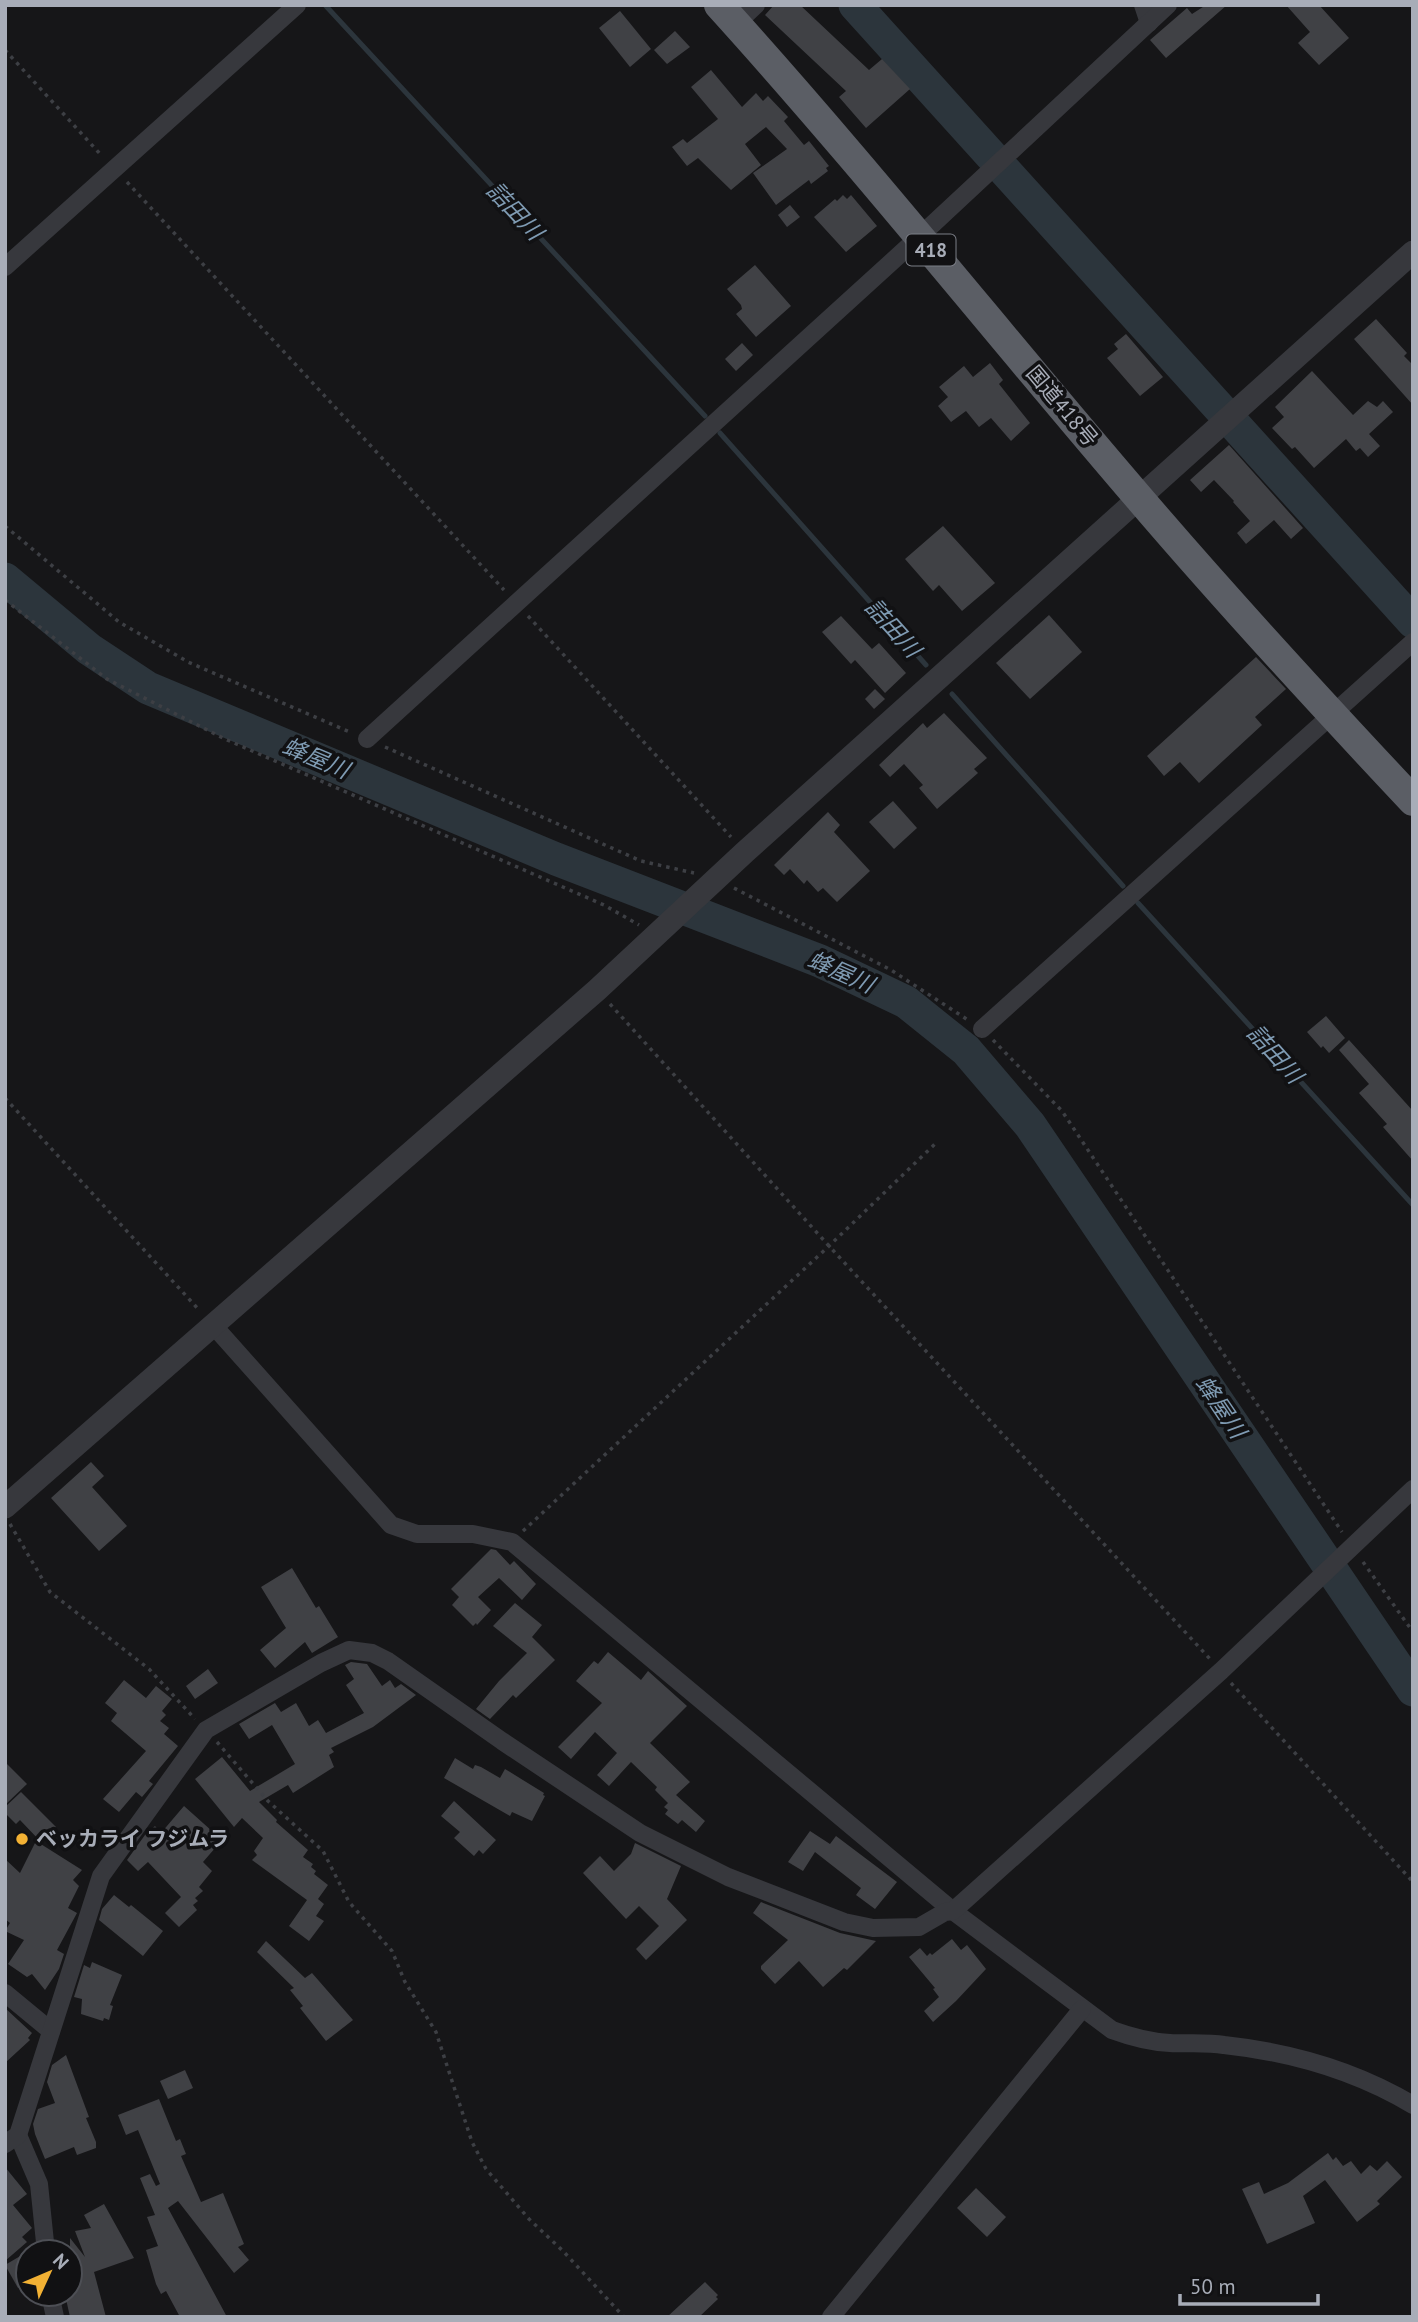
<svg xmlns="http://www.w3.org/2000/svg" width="1418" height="2322" font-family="'PT Sans','Noto Sans JP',sans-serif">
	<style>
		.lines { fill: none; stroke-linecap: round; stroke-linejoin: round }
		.stream { stroke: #2c353c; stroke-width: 5 }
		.river { stroke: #2c353c; stroke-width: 33 }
		.building { fill: #404145 }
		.path { stroke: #3d3f44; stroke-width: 3.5; stroke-dasharray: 3.5 5; stroke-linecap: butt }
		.minor { stroke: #37383d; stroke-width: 18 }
		.tertiary { stroke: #37383d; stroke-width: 23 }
		.trunk { stroke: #5b5e65; stroke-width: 30 }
		.poi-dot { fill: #f2b134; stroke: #111113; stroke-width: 2.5 }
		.labels { text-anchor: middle; stroke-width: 7; stroke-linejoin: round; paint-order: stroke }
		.shield { fill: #111113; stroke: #7b7e86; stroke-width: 2 }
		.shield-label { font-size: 19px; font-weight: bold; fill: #a8adb8 }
		.street-label { font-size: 21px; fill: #a8adb8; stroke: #111113 }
		.poi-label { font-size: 21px; font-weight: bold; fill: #a8adb8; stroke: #111113; text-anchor: start }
		.water-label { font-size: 23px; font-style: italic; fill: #7f9bb3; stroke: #111113 }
	</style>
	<rect width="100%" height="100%" fill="#161618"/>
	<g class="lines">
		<g class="stream">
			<path d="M325 5 705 416"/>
			<path d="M720 433 926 665"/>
			<path d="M952 694 1123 886"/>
			<path d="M1138 903 1413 1205"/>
		</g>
		<g class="river">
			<path d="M855 5 1413 622"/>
			<path d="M5 579 89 649 148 688 556 859 820 961 906 1002 966 1050 1030 1125 1413 1690"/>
		</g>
	</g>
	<g class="building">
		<path d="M774 5H800L869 70 882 59 910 89 866 128 839 97 846 91 765 15Z"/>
		<path d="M1206 5H1227L1166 58 1150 40 1187 8 1192 14Z"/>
		<path d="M1286 5H1319L1349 38 1319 65 1298 43 1310 32Z"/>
		<path d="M620 11 651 49 630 67 599 28Z"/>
		<path d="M675 31 690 47 667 64 654 50Z"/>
		<path d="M711 70 742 107 756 93 763 101 768 96 788 117 784 121 804 145 809 141 829 166 826 168 828 171 811 184 809 180 776 205 753 173 787 149 766 127 745 144 761 165 731 190 698 158 687 166 672 147 683 139 687 143 718 119 691 87Z"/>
		<path d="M843 195 847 199 851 195 877 226 846 252 814 217 835 199 837 201Z"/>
		<path d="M790 205 800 217 787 227 778 215Z"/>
		<path d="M755 265 791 306 756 337 736 314 742 309 741 305 727 289Z"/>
		<path d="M1376 319 1407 353 1404 356 1413 365V405L1354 339Z"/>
		<path d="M1126 334 1163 377 1140 396 1107 358 1118 349 1114 344Z"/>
		<path d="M742 343 753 355 736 371 725 359Z"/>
		<path d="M990 363 1003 380 999 384 1030 423 1011 441 991 418 979 427 966 411 951 422 938 406 948 397 939 387 964 366 973 377Z"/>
		<path d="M1312 371 1353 415 1368 401 1377 407 1383 401 1393 412 1369 434 1380 446 1368 457 1360 448 1356 451 1346 439 1314 468 1295 447 1292 449 1272 428 1284 417 1275 407Z"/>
		<path d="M1229 445 1303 528 1291 539 1274 520 1246 544 1237 533 1250 521 1233 502 1234 501 1214 480 1201 492 1190 480Z"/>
		<path d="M943 526 995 583 962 611 939 585 933 591 905 559Z"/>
		<path d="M1049 615 1082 652 1030 699 996 663Z"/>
		<path d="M841 616 872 649 879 643 906 673 885 693 855 660 851 664 822 632Z"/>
		<path d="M1256 657 1286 689 1255 717 1262 725 1199 783 1180 762 1164 776 1147 756Z"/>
		<path d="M875 689 885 699 874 709 865 699Z"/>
		<path d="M944 713 987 758 974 769 978 773 937 809 919 788 923 785 904 764 890 777 879 765 923 723 927 728Z"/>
		<path d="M893 801 917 828 894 849 869 822Z"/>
		<path d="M828 812 840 825 834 832 870 871 837 902 823 888 818 892 807 880 804 884 790 869 784 875 774 865Z"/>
		<path d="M1326 1016 1345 1038 1329 1053 1323 1046 1321 1048 1307 1032Z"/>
		<path d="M1349 1040 1413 1111V1161L1383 1127 1387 1124 1359 1093 1369 1084 1339 1050Z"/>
		<path d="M91 1462 104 1476 92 1487 127 1526 99 1551 51 1498Z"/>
		<path d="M491 1549 496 1550 510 1565 514 1561 536 1584 522 1600 499 1578 478 1597 491 1610 477 1625 476 1623 473 1626 452 1605 459 1597 451 1589Z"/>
		<path d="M292 1568 316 1608 319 1606 338 1637 312 1653 305 1642 275 1668 260 1650 286 1628 261 1587Z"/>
		<path d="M515 1603 542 1625 532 1637 555 1660 516 1698 513 1695 490 1719 476 1709 499 1681 527 1653 493 1626Z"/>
		<path d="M608 1652 641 1680 648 1671 687 1706 650 1743 690 1782 676 1795 705 1821 696 1832 682 1820 678 1824 665 1814 668 1810 664 1807 668 1803 655 1790 657 1787 631 1762 609 1786 597 1775 617 1753 595 1732 571 1759 558 1747 602 1703 576 1681 594 1661 598 1664Z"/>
		<path d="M351 1662 367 1664 382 1686 390 1680 395 1688 401 1684 416 1695 373 1727 331 1748 334 1752 329 1755 334 1767 293 1793 288 1785 259 1802 277 1820 276 1822 308 1850 303 1857 313 1864 311 1867 316 1871 314 1874 328 1885 318 1899 324 1904 316 1916 324 1921 309 1941 289 1926 307 1900 252 1860 257 1855 254 1851 263 1838 242 1818 234 1827 195 1779 222 1757 250 1791 295 1764 272 1725 249 1739 239 1724 275 1703 281 1712 296 1703 309 1726 318 1720 326 1733 364 1713 346 1685 354 1679 345 1665Z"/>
		<path d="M208 1669 218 1683 195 1699 186 1686Z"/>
		<path d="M124 1680 146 1698 156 1686 172 1699 162 1711 166 1715 160 1721 169 1728 164 1734 178 1746 149 1781 153 1784 142 1797 136 1792 119 1812 103 1799 146 1751 111 1721 117 1713 105 1703Z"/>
		<path d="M455 1758 473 1769 475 1765 481 1767 500 1778 505 1769 544 1793 543 1795 545 1796 532 1821 512 1812 510 1816 444 1778Z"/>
		<path d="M5 1762 27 1784 5 1805Z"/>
		<path d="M21 1792 56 1827 41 1842 20 1820 16 1824 5 1813V1807Z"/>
		<path d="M454 1801 496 1840 483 1854 479 1850 474 1856 454 1838 460 1832 441 1816Z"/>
		<path d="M184 1806 222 1840 203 1862 212 1871 199 1887 203 1891 195 1898 198 1901 193 1905 197 1910 179 1927 165 1913 181 1897 148 1862 138 1871 127 1860 145 1835 155 1826 161 1833Z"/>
		<path d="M810 1831 830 1844 836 1836 897 1882 875 1909 856 1895 861 1888 815 1852 803 1871 788 1862Z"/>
		<path d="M36 1841 82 1870 73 1880 79 1886 68 1908 77 1913 57 1950 64 1954 59 1969 45 1990 32 1974 27 1977 8 1964 24 1940 5 1931 10 1923 5 1919V1859L20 1873Z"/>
		<path d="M635 1843 681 1866 667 1899 687 1920 646 1960 636 1949 659 1926 639 1906 626 1919 583 1873 600 1856 614 1871 631 1854Z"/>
		<path d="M114 1895 129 1907 131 1905 163 1931 143 1956 99 1920 102 1909Z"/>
		<path d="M761 1902 840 1933 876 1941 847 1970 844 1968 823 1987 799 1961 775 1984 761 1969V1966L788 1940 753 1913Z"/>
		<path d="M952 1939 961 1950 967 1945 986 1969 956 2001 933 2022 924 2011 939 1997 933 1989 935 1988 909 1957 920 1948 927 1956 930 1953 932 1955Z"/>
		<path d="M266 1941 305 1978 312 1973 353 2020 326 2041 300 2008 303 2006 290 1990 294 1988 257 1952Z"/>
		<path d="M92 1962 122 1975 110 2005 113 2006 109 2020 104 2018 103 2021 81 2014 82 1999 74 1997 84 1965 90 1968Z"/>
		<path d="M5 2008 32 2033 28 2038 30 2040 5 2063Z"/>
		<path d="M66 2055 89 2117 86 2118 96 2142V2148L77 2155 74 2147 45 2159 35 2134 33 2124 38 2109 55 2103 47 2082 52 2065Z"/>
		<path d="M185 2070 193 2088 168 2099 160 2081Z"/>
		<path d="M159 2099 176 2141 180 2139 186 2154 181 2156 201 2202 223 2193 244 2244 238 2247 249 2260 234 2273 178 2201 168 2208 227 2317H180L166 2291 161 2294 156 2284 146 2250 158 2246 147 2217 155 2215 140 2178 150 2174 156 2186 160 2184 138 2130 126 2135 118 2115Z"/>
		<path d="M1328 2153 1333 2160 1336 2157 1343 2166 1351 2161 1361 2174 1370 2165 1377 2171 1387 2161 1402 2177 1377 2201 1380 2204 1357 2222 1325 2180 1303 2196 1315 2223 1267 2244 1242 2189 1259 2182 1264 2194 1288 2183Z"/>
		<path d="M5 2167 27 2194 13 2205 32 2228 22 2237 27 2242 5 2261Z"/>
		<path d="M976 2188 1006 2217 987 2237 957 2208Z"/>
		<path d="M104 2204 134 2258 94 2272 106 2317H70L66 2299 70 2298V2238L85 2257 75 2231 91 2228 84 2215Z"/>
		<path d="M22 2255 28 2265V2281L18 2288 5 2265Z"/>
		<path d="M705 2282 718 2295 716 2297 718 2299 699 2317H667Z"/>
	</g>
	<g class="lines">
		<g class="path">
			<path d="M5 50 102 156"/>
			<path d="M127 182 504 590"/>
			<path d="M5 526 119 622 188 662 352 733"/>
			<path d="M5 600 107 679 225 739 604 905 639 925"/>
			<path d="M528 616 731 837"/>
			<path d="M385 747 641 861 694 873"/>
			<path d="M734 888 891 970 968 1020"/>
			<path d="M610 1004 829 1246 1210 1659"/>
			<path d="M993 1040 1062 1111 1342 1532"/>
			<path d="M5 1098 200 1311"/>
			<path d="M10 1524 50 1592 149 1669 195 1719"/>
			<path d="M523 1531 829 1246 937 1142"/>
			<path d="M1363 1562 1413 1632"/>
			<path d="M1231 1683 1413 1882"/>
			<path d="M217 1742 268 1801 323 1851 349 1902 392 1951 405 1982 436 2032 472 2142 486 2169 529 2219 563 2251 624 2317"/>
		</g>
		<g class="minor">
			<path d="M1143 5 1149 23"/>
			<path d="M736 24 756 5"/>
			<path d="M5 267 297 5"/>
			<path d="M367 739 920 236 1168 5"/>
			<path d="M982 1029 1413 642"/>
			<path d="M213 1325 391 1525 417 1534H473L512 1542 953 1911 1112 2030C1131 2037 1149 2042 1170 2043 1187 2044 1206 2042 1224 2045 1289 2052 1356 2071 1413 2105"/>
			<path d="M5 1993 51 2031"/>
			<path d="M18 2135 39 2184 46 2252"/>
			<path d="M5 2144 18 2135 101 1876 206 1730 321 1663 349 1650 372 1653 388 1661 502 1741 640 1833 728 1877 844 1922 873 1928 919 1927 945 1912 953 1911 1221 1671 1413 1489"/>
			<path d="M50 2294 55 2317"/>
			<path d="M831 2317 1082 2009"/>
		</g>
		<path class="tertiary" d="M5 1507 597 990 745 852 1413 252"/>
		<path class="trunk" d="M719 5C864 165 998 334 1139 498 1227 601 1320 702 1413 801"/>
	</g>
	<circle class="poi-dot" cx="22" cy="1839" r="7"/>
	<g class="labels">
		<rect class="shield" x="906.5" y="234.5" width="49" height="31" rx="5"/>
		<g class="shield-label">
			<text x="931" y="257">418</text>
		</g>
		<g class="street-label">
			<text transform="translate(1062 406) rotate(50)" y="7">国道418号</text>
		</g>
		<g class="poi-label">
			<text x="36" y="1846">ベッカライ フジムラ</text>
		</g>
		<g class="water-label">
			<text transform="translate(515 211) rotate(47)" y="8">詰田川</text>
			<text transform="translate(893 628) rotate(48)" y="8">詰田川</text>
			<text transform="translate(316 758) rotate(23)" y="8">蜂屋川</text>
			<text transform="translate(841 972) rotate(24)" y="8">蜂屋川</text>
			<text transform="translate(1275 1054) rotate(48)" y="8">詰田川</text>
			<text transform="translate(1221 1407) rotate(56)" y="8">蜂屋川</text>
		</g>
	</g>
	<rect width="1418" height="2322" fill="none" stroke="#a8adb8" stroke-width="14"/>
	<g transform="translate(49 2273) rotate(46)"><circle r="33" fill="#111113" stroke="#4d4f55" stroke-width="2"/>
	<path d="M0-5L12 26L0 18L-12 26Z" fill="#f2b134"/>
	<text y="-10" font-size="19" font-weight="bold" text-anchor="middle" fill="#a8adb8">N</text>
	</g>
	<path d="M1180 2294v10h138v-10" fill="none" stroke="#a8adb8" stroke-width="3.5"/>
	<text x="1190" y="2294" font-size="21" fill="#a8adb8" stroke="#111113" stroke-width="5" paint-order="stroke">50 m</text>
</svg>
